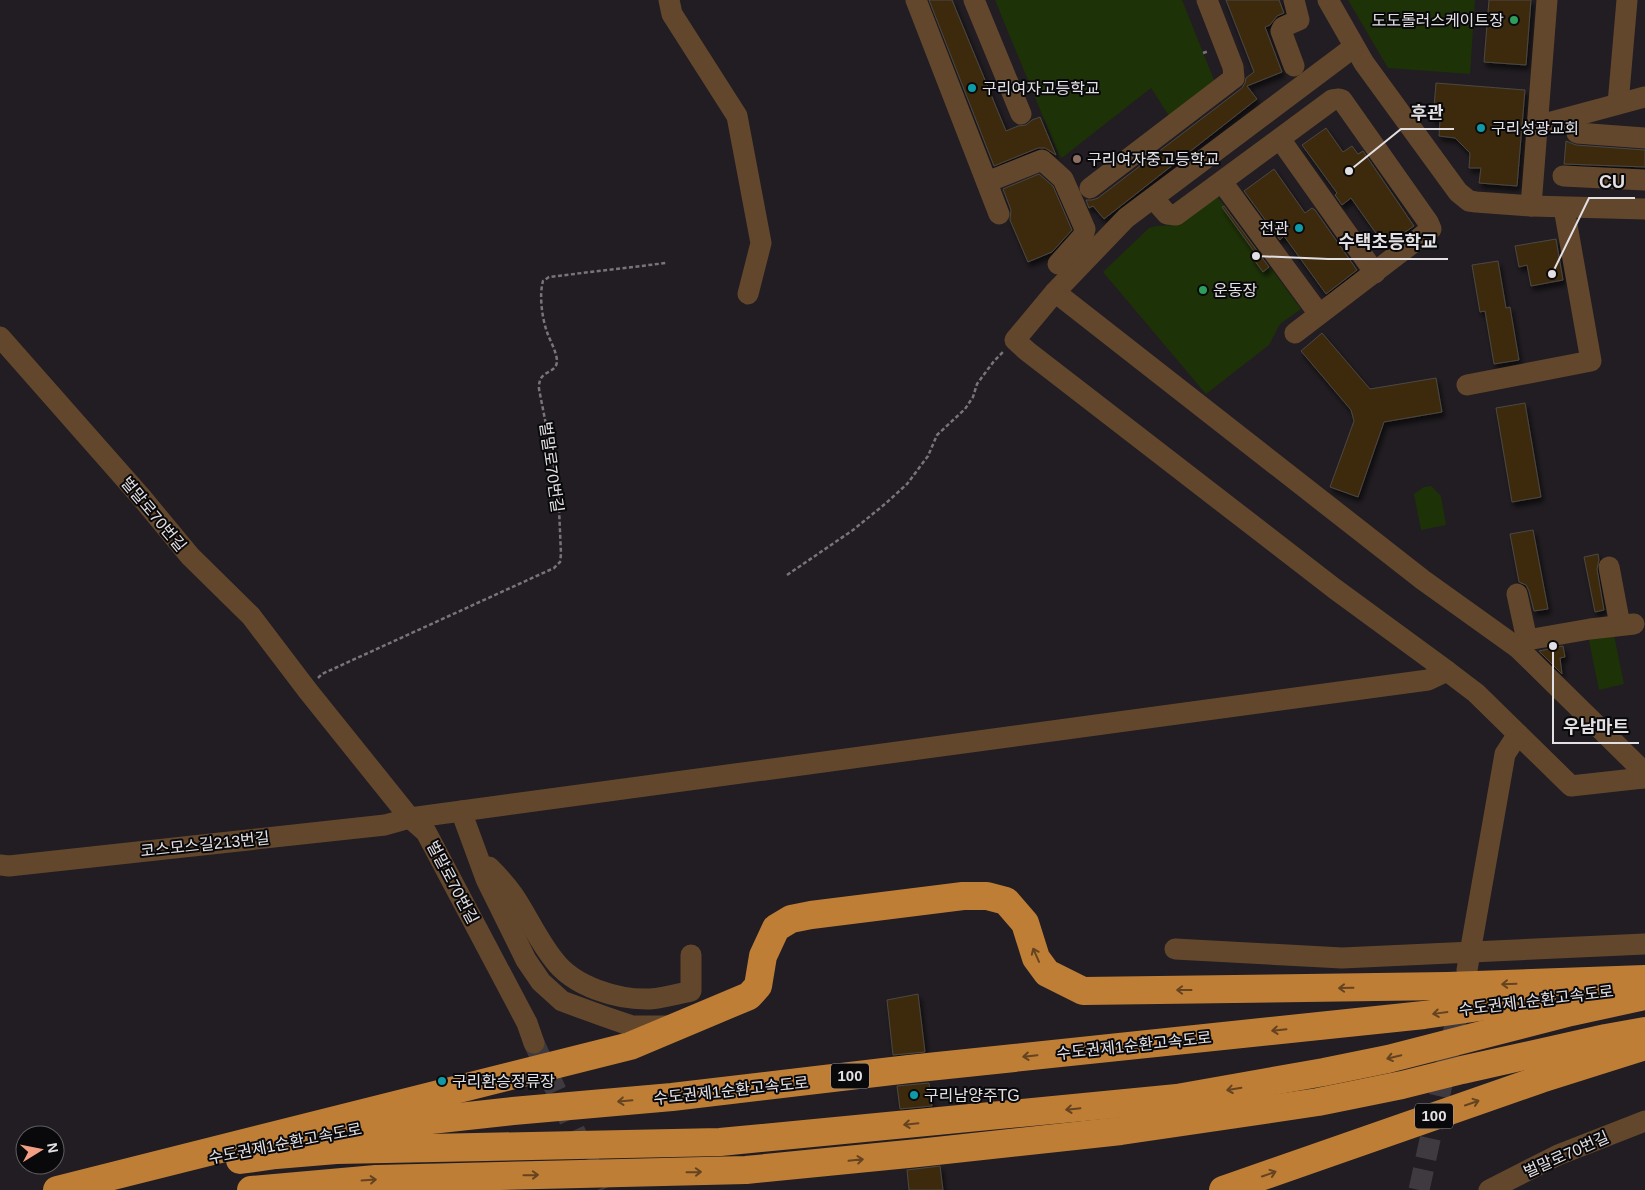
<svg xmlns="http://www.w3.org/2000/svg" width="1645" height="1190" font-family="Helvetica,'Noto Sans KR',sans-serif">
	<style>
		.green { fill: #1e3208 }
		.building { fill: #3c2a10; stroke: #4c4842; filter: url(#shadow) }
		.lines { fill: none; stroke-linecap: round; stroke-linejoin: round }
		.minor-tunnel { stroke: #3e3a3f; stroke-width: 21; stroke-dasharray: 21 11; stroke-linecap: butt }
		.path { stroke: #787479; stroke-width: 2.5; stroke-dasharray: 4 2.5; stroke-linecap: butt }
		.minor { stroke: #62472d; stroke-width: 21 }
		.highway { stroke: #bf7e36; stroke-width: 28 }
		.oneway { stroke: #644320 }
		.leisure-dot { fill: #2e9e5b; stroke: #09080a; stroke-width: 2 }
		.culture-dot { fill: #0f9aa8; stroke: #09080a; stroke-width: 2 }
		.education-dot { fill: #8d6e63; stroke: #09080a; stroke-width: 2 }
		.labels { text-anchor: middle; stroke-width: 4; stroke-linejoin: round; paint-order: stroke }
		.shield { fill: #09080a; stroke: #a29fa3; stroke-width: 1 }
		.shield-label { font-size: 15px; font-weight: bold; fill: #e3e0e4 }
		.poi-label { font-size: 16px; fill: #e3e0e4; stroke: #09080a; text-anchor: start }
		.street-label { font-size: 16px; fill: #e3e0e4; stroke: #09080a }
		.leader { fill: none; stroke: #e3e0e4; stroke-width: 2 }
		.callout-dot { fill: #e3e0e4; stroke: #09080a; stroke-width: 2 }
		.callout-label { font-size: 18px; text-anchor: middle; font-weight: bold; fill: #e3e0e4; stroke: #09080a; stroke-width: 4; stroke-linejoin: round; paint-order: stroke }
	</style>
	<defs>
		<filter id="shadow"><feDropShadow dx="2.5" dy="4.5" stdDeviation="2.5" flood-color="#0009"/></filter>
	</defs>
	<rect width="100%" height="100%" fill="#211d22"/>
	<g class="green">
		<path d="M995 0H1182L1216 85 1171 119 1151 88 1063 157 1060 158Z"/>
		<path d="M1348 0H1475L1470 74 1388 68Z"/>
		<path d="M1217 196 1301 309 1280 324 1269 345 1206 394 1103 272 1149 228 1156 226 1176 225Z"/>
		<path d="M1431 486 1441 496 1446 525 1421 530 1414 494 1424 487Z"/>
		<path d="M1612 625 1624 684 1599 690 1587 631Z"/>
	</g>
	<g class="building">
		<path d="M929 0H952L1006 131 1018 126 1026 125 1032 120 1040 117 1056 155 1045 148H1038L994 166Z"/>
		<path d="M1226 0H1279L1284 13 1277 16 1270 25 1265 27 1282 72 1247 86 1257 99 1104 219 1093 206 1089 208 1086 200H1092L1098 198 1242 88 1245 83 1246 78 1254 72Z"/>
		<path d="M1489 0H1531L1526 65 1484 62Z"/>
		<path d="M1436 83 1525 90 1517 186 1479 183 1481 168H1469L1470 153 1455 138 1439 136 1440 120H1433Z"/>
		<path d="M1326 128 1343 152 1352 146 1358 154 1363 151 1414 226 1385 246 1351 198 1342 205 1335 195 1337 193 1302 145Z"/>
		<path d="M1566 141 1576 145 1645 150V167L1564 164Z"/>
		<path d="M1274 169 1305 213 1312 208 1315 210 1357 270 1326 294 1284 236 1280 240 1244 191Z"/>
		<path d="M1039 174 1053 186 1072 230 1052 252 1028 262 1010 220 1011 210 1003 189Z"/>
		<path d="M1224 206 1269 267 1263 272 1252 257 1256 254 1222 207Z"/>
		<path d="M1556 239 1563 280 1531 286 1527 265 1519 267 1515 246Z"/>
		<path d="M1498 261 1506 308 1510 307 1519 360 1494 364 1485 311 1480 312 1472 265Z"/>
		<path d="M1322 333 1370 389 1436 378 1442 412 1384 422 1358 497 1330 487 1354 421 1351 410 1301 351Z"/>
		<path d="M1525 403 1541 497 1512 502 1496 408Z"/>
		<path d="M1533 530 1548 609 1534 611 1529 591 1526 585 1519 582 1510 534Z"/>
		<path d="M1598 554 1599 560 1597 569 1604 610 1595 612 1584 557Z"/>
		<path d="M1563 646 1565 657 1560 658 1562 674 1539 651Z"/>
		<path d="M918 994 925 1052 893 1055 887 1000Z"/>
		<path d="M929 1083 932 1106 900 1109 897 1086Z"/>
		<path d="M940 1166 943 1190H909L907 1170Z"/>
	</g>
	<g class="lines">
		<g class="minor-tunnel">
			<path d="M534 1043 602 1190"/>
			<path d="M1419 1190 1461 997"/>
		</g>
		<g class="path">
			<path d="M1203 53 1209 51"/>
			<path d="M787 575 853 530 885 504 907 484 928 456 937 435 965 409 973 397 977 384 994 361 1004 351"/>
			<path d="M318 678 322 674 554 568 560 562 561 554 558 486 539 389C538 369 555 375 557 362 557 352 550 341 547 332 542 318 539 295 543 281L549 277 666 263"/>
		</g>
		<g class="minor">
			<path d="M669 0 672 14 737 116 761 243 748 294"/>
			<path d="M916 0 999 214"/>
			<path d="M974 0 1021 114"/>
			<path d="M1294 0 1299 20 1283 27 1281 31 1294 66"/>
			<path d="M1328 0 1364 63 1458 192 1469 201 1476 202 1531 206 1645 209"/>
			<path d="M1354 47 1126 218 1055 292 1423 580 1518 648 1636 764 1643 778 1645 777"/>
			<path d="M1618 104 1627 0"/>
			<path d="M1537 126 1645 97"/>
			<path d="M1577 133 1645 138"/>
			<path d="M1280 139 1375 273"/>
			<path d="M1563 176 1645 180"/>
			<path d="M987 182 1042 160 1063 179 1085 229 1083 236 1058 264"/>
			<path d="M1222 182 1319 314"/>
			<path d="M1090 188 1234 78 1233 67 1207 0"/>
			<path d="M1153 198 1167 214 1176 215 1332 100 1339 99 1342 100 1428 222 1431 229 1295 333"/>
			<path d="M1531 206 1547 0"/>
			<path d="M0 337 142 498 190 556 251 616 308 691 410 818 426 832 527 1023 534 1043"/>
			<path d="M1467 385 1591 361 1564 208"/>
			<path d="M1609 567 1620 625"/>
			<path d="M1517 594 1527 640 1518 648"/>
			<path d="M1527 640 1590 629 1634 624"/>
			<path d="M1447 671 1476 693 1571 786 1643 778"/>
			<path d="M461 811 486 879 526 960 541 982 562 1001 603 1016 632 1026H670"/>
			<path d="M0 865 9 866 385 825 410 818C750 774 1089 724 1428 680L1447 671 1335 589 1027 351 1015 340 1055 292"/>
			<path d="M489 867C498 876 507 886 514 896 528 917 538 940 554 960 574 987 618 1000 650 999 663 998 678 994 691 991V955"/>
			<path d="M1175 949 1342 958 1645 944"/>
			<path d="M1467 970 1505 754 1518 734"/>
			<path d="M1489 1190 1558 1155 1645 1121"/>
		</g>
		<g class="highway">
			<path d="M367 1127 513 1111 672 1097 909 1069 1424 1015 1542 998"/>
			<path d="M240 1160 276 1155 336 1150 720 1142 1177 1098 1324 1072 1388 1059 1571 1012 1645 996"/>
			<path d="M57 1190 630 1046 749 996 758 986 763 956 776 928 791 919 811 915 963 896H987L1006 901 1025 923 1036 958 1047 973 1083 991 1447 986 1645 979"/>
			<path d="M251 1190 376 1179 746 1170 918 1153 1121 1131 1318 1102 1402 1085 1462 1070 1606 1038 1645 1031"/>
			<path d="M1223 1190 1541 1079 1645 1046"/>
		</g>
	</g>
	<defs><path id="oneway-shaft" d="M-6 0H5M1.5-3L5.5 0L1.5 3" fill="none" stroke-width="1.6" stroke-linecap="round" stroke-linejoin="round" transform="scale(1.25)"/></defs>
	<g class="oneway">
		<use href="#oneway-shaft" transform="translate(1036 955) rotate(-114)"/>
		<use href="#oneway-shaft" transform="translate(1509 984) rotate(178)"/>
		<use href="#oneway-shaft" transform="translate(1346 988) rotate(179)"/>
		<use href="#oneway-shaft" transform="translate(1184 990) rotate(180)"/>
		<use href="#oneway-shaft" transform="translate(1440 1013) rotate(172)"/>
		<use href="#oneway-shaft" transform="translate(1279 1030) rotate(174)"/>
		<use href="#oneway-shaft" transform="translate(1030 1056) rotate(174)"/>
		<use href="#oneway-shaft" transform="translate(1394 1057) rotate(167)"/>
		<use href="#oneway-shaft" transform="translate(1234 1089) rotate(171)"/>
		<use href="#oneway-shaft" transform="translate(625 1101) rotate(175)"/>
		<use href="#oneway-shaft" transform="translate(1472 1103) rotate(-19)"/>
		<use href="#oneway-shaft" transform="translate(1073 1109) rotate(174)"/>
		<use href="#oneway-shaft" transform="translate(911 1124) rotate(174)"/>
		<use href="#oneway-shaft" transform="translate(856 1160) rotate(-6)"/>
		<use href="#oneway-shaft" transform="translate(694 1172) rotate(-1)"/>
		<use href="#oneway-shaft" transform="translate(1269 1174) rotate(-19)"/>
		<use href="#oneway-shaft" transform="translate(531 1175) rotate(-1)"/>
		<use href="#oneway-shaft" transform="translate(369 1180) rotate(-4)"/>
	</g>
	<g class="leisure-dot">
		<circle cx="1514" cy="20" r="5"/>
		<circle cx="1203" cy="290" r="5"/>
	</g>
	<g class="culture-dot">
		<circle cx="972" cy="88" r="5"/>
		<circle cx="1481" cy="128" r="5"/>
		<circle cx="1299" cy="228" r="5"/>
		<circle cx="442" cy="1081" r="5"/>
		<circle cx="914" cy="1095" r="5"/>
	</g>
	<circle class="education-dot" cx="1077" cy="159" r="5"/>
	<g class="labels">
		<g class="shield">
			<rect x="831" y="1063.5" width="38" height="25" rx="4"/>
			<rect x="1415" y="1103.5" width="38" height="25" rx="4"/>
		</g>
		<g class="shield-label">
			<text x="850" y="1081">100</text>
			<text x="1434" y="1121">100</text>
		</g>
		<g class="poi-label">
			<text x="1504" y="26" text-anchor="end">도도롤러스케이트장</text>
			<text x="982" y="94">구리여자고등학교</text>
			<text x="1491" y="134">구리성광교회</text>
			<text x="1087" y="165">구리여자중고등학교</text>
			<text x="1289" y="234" text-anchor="end">전관</text>
			<text x="1213" y="296">운동장</text>
			<text x="452" y="1087">구리환승정류장</text>
			<text x="924" y="1101">구리남양주TG</text>
		</g>
		<g class="street-label">
			<text transform="translate(552 467) rotate(82)" y="6">벌말로70번길</text>
			<text transform="translate(154 514) rotate(50)" y="6">벌말로70번길</text>
			<text transform="translate(205 844) rotate(-6)" y="6">코스모스길213번길</text>
			<text transform="translate(453 882) rotate(62)" y="6">벌말로70번길</text>
			<text transform="translate(1536 1000) rotate(-7)" y="6">수도권제1순환고속도로</text>
			<text transform="translate(1134 1045) rotate(-6)" y="6">수도권제1순환고속도로</text>
			<text transform="translate(731 1090) rotate(-6)" y="6">수도권제1순환고속도로</text>
			<text transform="translate(285 1143) rotate(-11)" y="6">수도권제1순환고속도로</text>
			<text transform="translate(1566 1154) rotate(-24)" y="6">벌말로70번길</text>
		</g>
	</g>
	<path class="leader" d="M1349 171L1401 129H1454M1552 274L1589 198H1635M1256 256L1328 259H1448M1553 646L1553 743H1639"/>
	<g class="callout-dot">
		<circle cx="1349" cy="171" r="5"/>
		<circle cx="1552" cy="274" r="5"/>
		<circle cx="1256" cy="256" r="5"/>
		<circle cx="1553" cy="646" r="5"/>
	</g>
	<g class="callout-label">
		<text x="1427" y="119">후관</text>
		<text x="1612" y="188">CU</text>
		<text x="1388" y="248">수택초등학교</text>
		<text x="1596" y="733">우남마트</text>
	</g>
	<g transform="translate(40 1150) rotate(80)"><circle r="24" fill="#09080a" stroke="#605e61"/>
	<path d="M0-4L9 19L0 12L-9 19Z" fill="#f39f83"/>
	<text y="-8" font-size="14" font-weight="bold" text-anchor="middle" fill="#e3e0e4">N</text>
	</g>
</svg>
